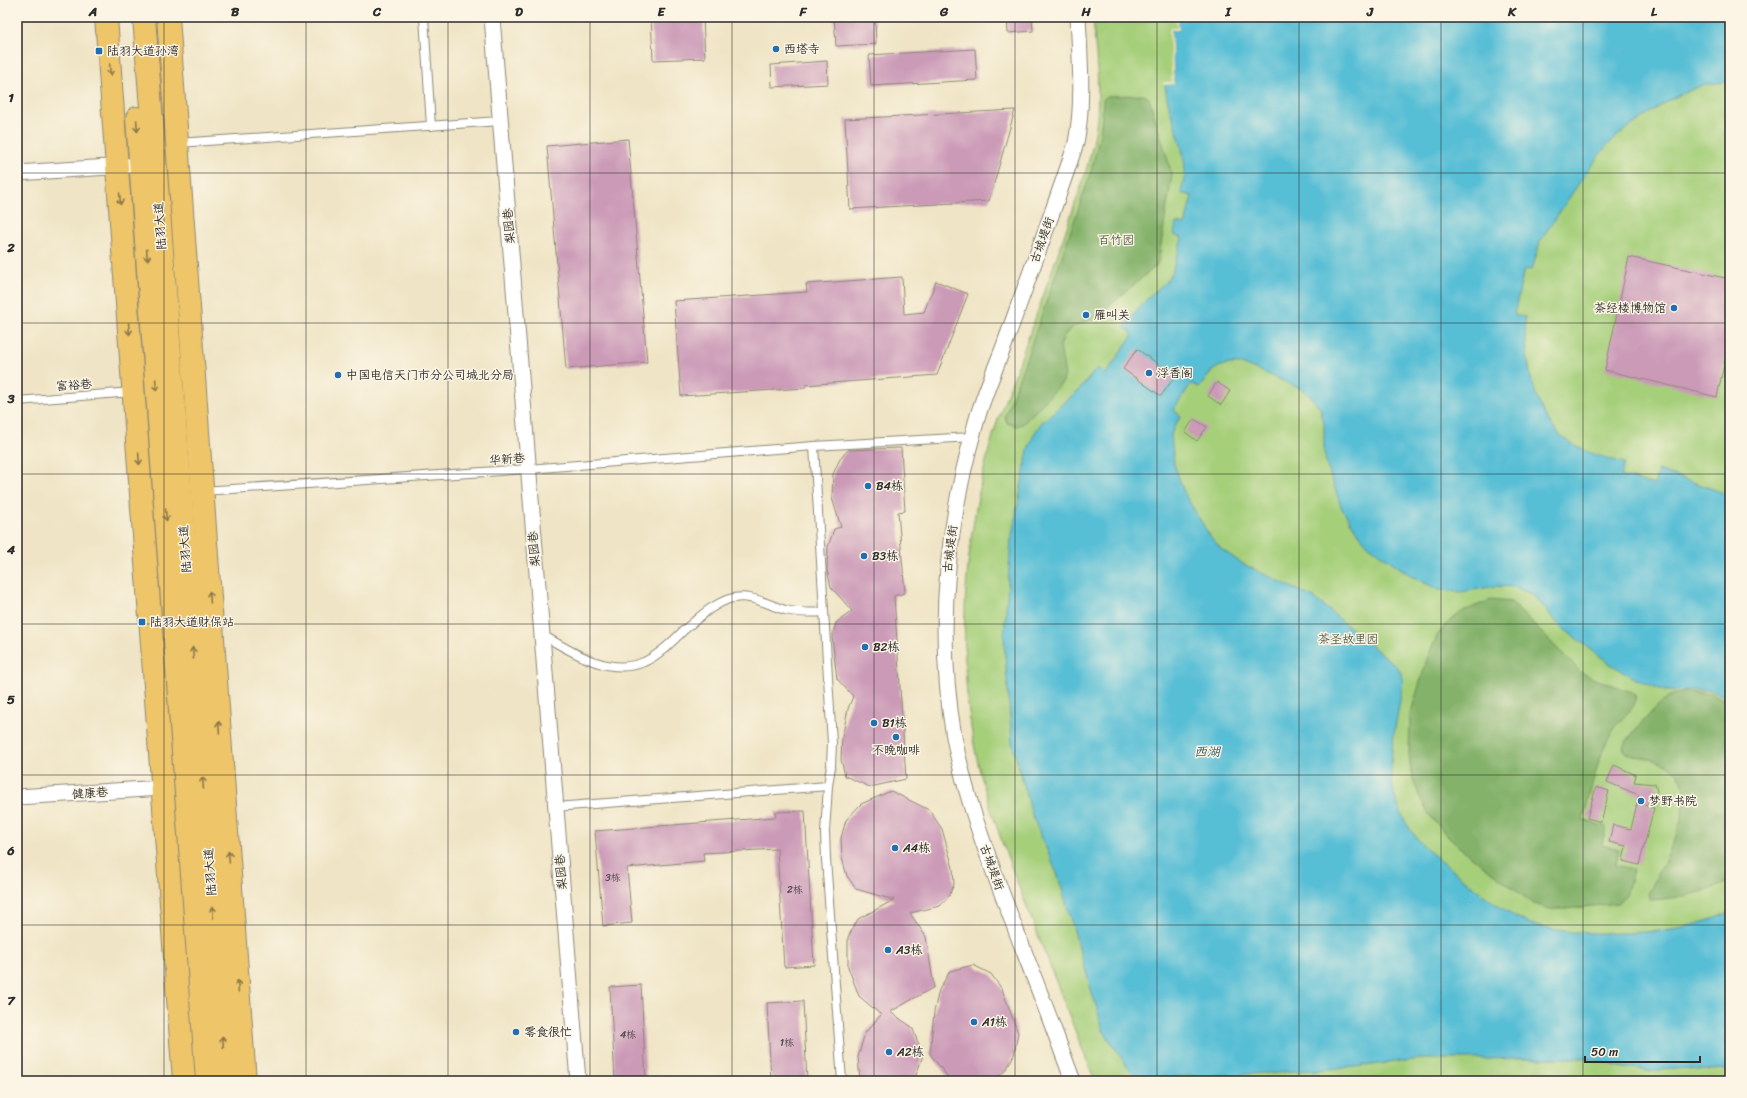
<svg xmlns="http://www.w3.org/2000/svg" width="1747" height="1098" font-family="Sriracha,'LXGW WenKai TC',sans-serif">
	<style>
		.green { fill: #a6cf7a; stroke: #687d52 }
		.forest { fill: #84b26a; stroke: #586e4a }
		.water { fill: #57bed5; stroke: #417480 }
		.pier { fill: #efe4c5 }
		.building { fill: #cb9ab7 }
		.lines { fill: none; stroke-linecap: round; stroke-linejoin: round }
		.lane-casing { stroke: #8d8878; stroke-width: 10 }
		.street-casing { stroke: #8d8878; stroke-width: 17 }
		.primary-casing { stroke: #8d8878; stroke-width: 24 }
		.lane { stroke: #fff; stroke-width: 8 }
		.street { stroke: #fff; stroke-width: 15 }
		.primary { stroke: #eec569; stroke-width: 22 }
		.oneway { stroke: #8c784a }
		.grid { fill: none; stroke: #2b2b2b; stroke-width: 1; stroke-opacity: 0.55 }
		.poi-dot { fill: #1f6fb2; stroke: #fcf5e5; stroke-width: 1.5 }
		.labels { text-anchor: middle; stroke-width: 3; stroke-linejoin: round; paint-order: stroke }
		.number-label { font-size: 10px; fill: #53474e }
		.poi-label { font-size: 12px; fill: #2b2b2b; stroke: #fcf5e5; text-anchor: start }
		.street-label { font-size: 12px; fill: #2b2b2b; stroke: #fcf5e5 }
		.park-label { font-size: 12px; fill: #505c43; stroke: #fcf5e5 }
		.water-label { font-size: 13px; font-style: italic; fill: #3a5e66; stroke: #fcf5e5 }
		.neatline { fill: none; stroke: #2b2b2b; stroke-width: 1.5 }
		.grid-label { font-size: 13px; text-anchor: middle; font-weight: bold; fill: #2b2b2b }
	</style>
	<rect width="100%" height="100%" fill="#fcf5e5"/>
	<filter id="ink" filterUnits="userSpaceOnUse"><feTurbulence type="fractalNoise" baseFrequency=".025" numOctaves="2"/><feDisplacementMap in="SourceGraphic" scale="8" xChannelSelector="R" yChannelSelector="G"/><feConvolveMatrix kernelMatrix="1 2 1 2 8 2 1 2 1" color-interpolation-filters="sRGB"/></filter>
	<filter id="wash" filterUnits="userSpaceOnUse"><feTurbulence type="fractalNoise" baseFrequency=".012" numOctaves="4" result="noise"/><feDisplacementMap in="SourceGraphic" scale="16" xChannelSelector="R" yChannelSelector="G"/><feGaussianBlur stdDeviation="0.9" result="paint"/><feColorMatrix in="noise" values="0 0 0 0 0 0 0 0 0 0 0 0 0 0 0 0 0 1.4 0 .05"/><feComposite in="paint" operator="in"/></filter>
	<g filter="url(#wash)">
		<rect width="100%" height="100%" fill="#efe4c5"/>
		<path class="green" d="M1093 17H1730V1081H1095C1073 1026 1052 971 1030 915 1011 867 992 819 979 768 954 666 963 539 992 439 1000 410 1012 383 1022 355 1038 311 1053 268 1068 224 1080 189 1094 154 1097 117 1100 84 1095 50 1093 17Z"/>
		<g class="forest">
			<path d="M1144 95 1149 98 1172 174 1159 258 1157 265 1101 313 1090 320 1071 328 1064 336 1060 346 1065 375 1063 382 1023 424 1017 426 1007 423 1005 416C1027 357 1048 298 1068 238 1084 192 1102 149 1103 100L1106 96Z"/>
			<path d="M1490 600 1511 602 1581 672 1592 678 1632 692 1636 697C1637 709 1618 720 1612 731 1597 758 1591 791 1583 820L1606 827 1602 845 1619 849 1616 865 1633 869 1626 896 1617 903 1566 909H1550L1534 904 1464 851 1448 837 1427 812 1419 795 1411 773 1409 754 1410 715 1428 656 1438 634 1451 620 1462 612Z"/>
			<path d="M1704 693 1713 695 1730 702V881C1705 893 1680 898 1652 900L1649 898 1648 894C1662 866 1705 795 1673 769 1660 759 1641 758 1626 753L1623 747C1627 738 1661 700 1670 696 1679 691 1694 693 1704 693Z"/>
		</g>
		<path class="water" d="M1178 17H1730V82C1694 82 1665 102 1637 122 1626 129 1615 137 1606 147 1585 172 1567 202 1548 229L1540 242 1532 270 1524 269 1514 315 1525 317C1525 359 1532 417 1570 443 1585 453 1607 458 1624 463L1621 476 1654 485 1658 470 1730 495V699L1717 693 1705 690 1665 691 1636 679 1612 665 1561 627 1532 594 1514 587 1496 586 1461 592 1439 590 1413 577 1369 546 1361 537 1342 509 1327 466 1324 452V424L1320 408 1310 396 1301 389 1256 369 1241 364H1228L1218 367 1212 371 1199 388 1192 383 1173 410 1181 416 1174 427 1171 435 1174 464 1185 495 1210 536 1221 549 1243 564 1314 598 1397 667 1402 674 1403 681C1399 713 1386 759 1393 789 1404 833 1425 849 1459 875 1481 893 1505 914 1531 924 1563 937 1654 935 1687 926 1702 923 1716 918 1730 912V1071L1686 1068 1646 1071 1625 1068 1585 1058H1518L1488 1059H1421L1346 1068 1252 1074 1165 1077 1142 1076 1134 1074 1128 1068 1103 1030 1058 876 1032 815 1012 743 1005 654 1004 637 1011 540 1028 450 1034 434 1042 422 1081 388 1097 368 1106 374 1133 334 1124 327 1140 306 1166 281 1172 273 1182 238 1174 235 1176 223 1185 225 1192 196 1181 193C1182 186 1185 179 1185 172 1185 141 1167 114 1165 84H1174L1171 30H1179Z"/>
		<path class="pier" d="M1176 17H1178L1179 30H1171L1174 84 1163 85 1164 82H1172L1169 30 1171 28H1177Z"/>
		<g id="blocks">
			<g class="building">
				<path d="M651 17H703L705 58 653 60Z"/>
				<path d="M834 17H875L876 44 836 46Z"/>
				<path d="M1007 17H1032L1033 31 1008 33Z"/>
				<path d="M975 49 977 80 871 86 869 55Z"/>
				<path d="M827 61 828 84 772 87 771 65Z"/>
				<path d="M1015 110 989 201 850 209 845 119Z"/>
				<path d="M628 139 647 362 566 369 547 146Z"/>
				<path d="M1629 257 1730 279V337L1717 397 1605 370Z"/>
				<path d="M902 277 904 314 924 312 936 281 968 294 937 375 805 385V388L681 396 674 301 807 292 806 284Z"/>
				<path d="M1137 349 1175 376 1161 396 1123 369Z"/>
				<path d="M1217 382 1230 391 1221 405 1208 396Z"/>
				<path d="M1194 419 1207 427 1197 441 1185 432Z"/>
				<path d="M901 448 905 511 898 512 905 593 894 596 906 779 870 787 845 776 841 759 842 738 848 709 853 696 837 679 832 637 836 623 852 611 831 587 827 570 828 547 834 529 841 527 832 498 833 474 840 459 848 450Z"/>
				<path d="M1614 765 1636 775 1634 782 1655 784 1657 791 1646 806 1654 808 1639 865 1623 861 1626 846 1609 842 1613 825 1631 829 1639 795 1607 782Z"/>
				<path d="M1596 787 1609 791 1601 822 1587 818Z"/>
				<path d="M891 791 929 810 942 829 953 868 954 884 949 896 940 906 910 913 926 937 934 987 890 1012 912 1027 923 1055 914 1081H860L858 1057 865 1033 881 1015 859 996 848 967V937L858 919 894 900 856 889 847 876 842 858 841 838 846 820 861 804Z"/>
				<path d="M805 811 814 965 784 967 777 849 703 853 704 861 627 868 632 923 603 926 595 831 776 817 775 812Z"/>
				<path d="M973 965 991 974 1002 989 1018 1033 1014 1055 1005 1071 993 1081H951L930 1054 934 1012 939 990 950 971Z"/>
				<path d="M641 985 646 1081H615L610 987Z"/>
				<path d="M803 1001 807 1081H771L767 1003Z"/>
			</g>
		</g>
	</g>
	<g filter="url(#ink)">
		<use href="#blocks" fill-opacity="0" stroke="#8d8878" stroke-width="1"/>
		<g class="lines">
			<defs>
				<g id="lane">
					<path d="M424 17 431 126"/>
					<path d="M178 143 500 121"/>
					<path d="M17 401 132 392"/>
					<path d="M203 491 528 469 814 446 972 437"/>
					<path d="M541 634C570 651 609 677 644 662 659 655 672 642 684 630 699 618 711 605 729 599 750 593 766 604 785 610 798 613 810 613 824 612"/>
					<path d="M828 786 825 832 826 859 842 1081"/>
					<path d="M555 807 828 786 831 766 832 743 814 446"/>
				</g>
				<g id="street">
					<path d="M492 17 578 1081"/>
					<path d="M17 173 140 165"/>
					<path d="M17 797 162 788"/>
					<path d="M1073 1081C1053 1027 1033 974 1012 920 989 860 966 800 954 737 936 632 946 528 975 426 982 398 995 370 1005 343 1029 276 1054 210 1076 143 1084 102 1080 59 1078 17"/>
				</g>
				<g id="primary">
					<path d="M106 17 184 1081"/>
					<path d="M144 17 226 1081"/>
					<path d="M168 17 245 1081"/>
					<path d="M137 118 207 1081"/>
				</g>
			</defs>
			<use href="#lane" class="lane-casing"/>
			<use href="#street" class="street-casing"/>
			<use href="#primary" class="primary-casing"/>
			<use href="#lane" class="lane"/>
			<use href="#street" class="street"/>
			<use href="#primary" class="primary"/>
		</g>
		<defs><path id="oneway-shaft" d="M-6 0H5M1.5-3L5.5 0L1.5 3" fill="none" stroke-width="1.6" stroke-linecap="round" stroke-linejoin="round"/></defs>
		<g class="oneway">
			<use href="#oneway-shaft" transform="translate(110 70) rotate(86)"/>
			<use href="#oneway-shaft" transform="translate(137 126) rotate(86)"/>
			<use href="#oneway-shaft" transform="translate(120 199) rotate(86)"/>
			<use href="#oneway-shaft" transform="translate(147 255) rotate(86)"/>
			<use href="#oneway-shaft" transform="translate(129 329) rotate(86)"/>
			<use href="#oneway-shaft" transform="translate(156 385) rotate(86)"/>
			<use href="#oneway-shaft" transform="translate(139 459) rotate(86)"/>
			<use href="#oneway-shaft" transform="translate(166 515) rotate(86)"/>
			<use href="#oneway-shaft" transform="translate(210 597) rotate(-94)"/>
			<use href="#oneway-shaft" transform="translate(193 653) rotate(-94)"/>
			<use href="#oneway-shaft" transform="translate(219 727) rotate(-94)"/>
			<use href="#oneway-shaft" transform="translate(203 783) rotate(-94)"/>
			<use href="#oneway-shaft" transform="translate(229 857) rotate(-94)"/>
			<use href="#oneway-shaft" transform="translate(213 912) rotate(-94)"/>
			<use href="#oneway-shaft" transform="translate(238 986) rotate(-94)"/>
			<use href="#oneway-shaft" transform="translate(223 1042) rotate(-94)"/>
		</g>
	</g>
	<path class="grid" d="M164 17V1081M306 17V1081M448 17V1081M590 17V1081M732 17V1081M874 17V1081M1015 17V1081M1157 17V1081M1299 17V1081M1441 17V1081M1583 17V1081M17 173H1730M17 323H1730M17 474H1730M17 624H1730M17 775H1730M17 925H1730"/>
	<g class="poi-dot">
		<circle cx="776" cy="49" r="4"/>
		<rect x="95" y="47" width="8" height="8" rx="2"/>
		<circle cx="1674" cy="308" r="4"/>
		<circle cx="1086" cy="315" r="4"/>
		<circle cx="1149" cy="373" r="4"/>
		<circle cx="338" cy="375" r="4"/>
		<circle cx="868" cy="486" r="4"/>
		<circle cx="864" cy="556" r="4"/>
		<rect x="138" y="618" width="8" height="8" rx="2"/>
		<circle cx="865" cy="647" r="4"/>
		<circle cx="874" cy="723" r="4"/>
		<circle cx="896" cy="737" r="4"/>
		<circle cx="1641" cy="801" r="4"/>
		<circle cx="895" cy="848" r="4"/>
		<circle cx="888" cy="950" r="4"/>
		<circle cx="974" cy="1022" r="4"/>
		<circle cx="516" cy="1032" r="4"/>
		<circle cx="889" cy="1052" r="4"/>
	</g>
	<g class="labels">
		<g class="number-label">
			<text x="613" y="881">3栋</text>
			<text x="795" y="893">2栋</text>
			<text x="628" y="1038">4栋</text>
			<text x="787" y="1046">1栋</text>
		</g>
		<g class="poi-label">
			<text x="784" y="53">西塔寺</text>
			<text x="107" y="55">陆羽大道孙湾</text>
			<text x="1666" y="312" text-anchor="end">茶经楼博物馆</text>
			<text x="1094" y="319">雁叫关</text>
			<text x="1157" y="377">浮香阁</text>
			<text x="346" y="379">中国电信天门市分公司城北分局</text>
			<text x="876" y="490">B4栋</text>
			<text x="872" y="560">B3栋</text>
			<text x="150" y="626">陆羽大道财保站</text>
			<text x="873" y="651">B2栋</text>
			<text x="882" y="727">B1栋</text>
			<text x="896" y="754" text-anchor="middle">不晚咖啡</text>
			<text x="1649" y="805">梦野书院</text>
			<text x="903" y="852">A4栋</text>
			<text x="896" y="954">A3栋</text>
			<text x="982" y="1026">A1栋</text>
			<text x="524" y="1036">零食很忙</text>
			<text x="897" y="1056">A2栋</text>
		</g>
		<g class="street-label">
			<text transform="translate(160 226) rotate(-94)" y="4">陆羽大道</text>
			<text transform="translate(509 226) rotate(-95)" y="4">梨园巷</text>
			<text transform="translate(1042 240) rotate(-70)" y="4">古城堤街</text>
			<text transform="translate(74 385) rotate(-4)" y="4">富裕巷</text>
			<text transform="translate(507 459) rotate(-4)" y="4">华新巷</text>
			<text transform="translate(185 549) rotate(-94)" y="4">陆羽大道</text>
			<text transform="translate(534 549) rotate(-95)" y="4">梨园巷</text>
			<text transform="translate(950 549) rotate(-83)" y="4">古城堤街</text>
			<text transform="translate(90 793) rotate(-4)" y="4">健康巷</text>
			<text transform="translate(992 867) rotate(70)" y="4">古城堤街</text>
			<text transform="translate(210 872) rotate(-94)" y="4">陆羽大道</text>
			<text transform="translate(561 872) rotate(-95)" y="4">梨园巷</text>
		</g>
		<g class="park-label">
			<text x="1116" y="244">百竹园</text>
			<text x="1348" y="643">茶圣故里园</text>
		</g>
		<g class="water-label">
			<text x="1207" y="756">西湖</text>
		</g>
	</g>
	<rect width="1747" height="1098" fill="none" stroke="#fcf5e5" stroke-width="44"/>
	<path d="M1585 1056v6h115v-6" fill="none" stroke="#2b2b2b" stroke-width="2"/>
	<text x="1591" y="1056" font-size="12" fill="#2b2b2b" stroke="#fcf5e5" stroke-width="3" paint-order="stroke">50 m</text>
	<rect x="22" y="22" width="1703" height="1054" class="neatline"/>
	<g class="grid-label">
		<text x="93" y="16">A</text>
		<text x="235" y="16">B</text>
		<text x="377" y="16">C</text>
		<text x="519" y="16">D</text>
		<text x="661" y="16">E</text>
		<text x="803" y="16">F</text>
		<text x="944" y="16">G</text>
		<text x="1086" y="16">H</text>
		<text x="1228" y="16">I</text>
		<text x="1370" y="16">J</text>
		<text x="1512" y="16">K</text>
		<text x="1654" y="16">L</text>
		<text x="11" y="102">1</text>
		<text x="11" y="252">2</text>
		<text x="11" y="403">3</text>
		<text x="11" y="554">4</text>
		<text x="11" y="704">5</text>
		<text x="11" y="855">6</text>
		<text x="11" y="1005">7</text>
	</g>
</svg>
